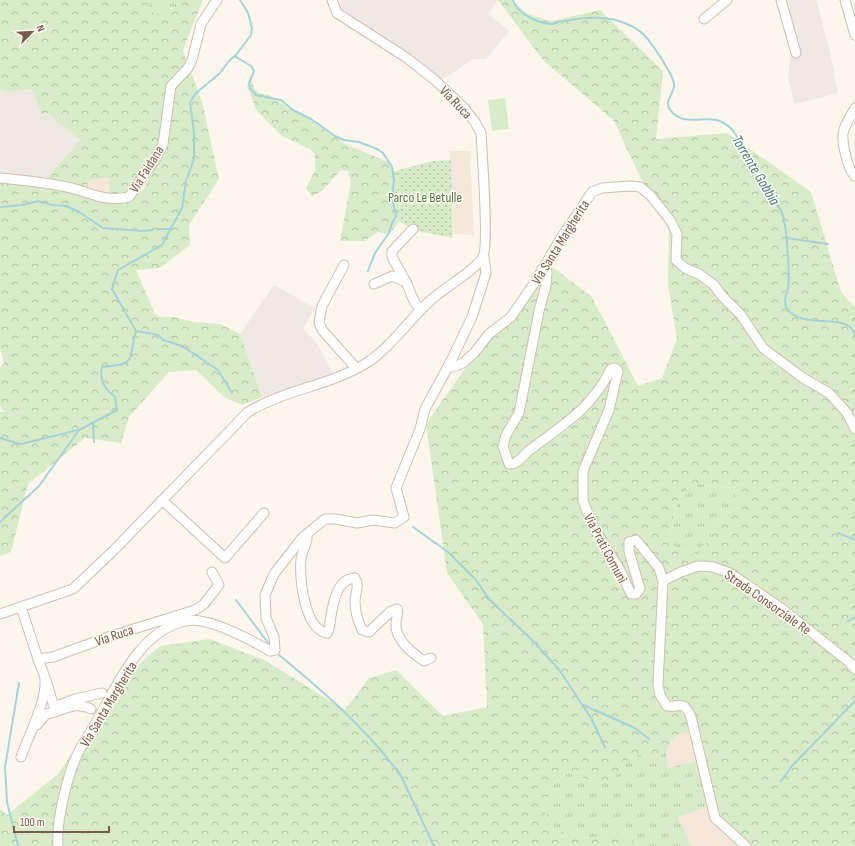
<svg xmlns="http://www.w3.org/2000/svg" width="855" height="846" font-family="'Sofia Sans Condensed',sans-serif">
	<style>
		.residential { fill: #f5e8da }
		.industrial { fill: #efe9e4 }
		.grass { fill: url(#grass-tufts) }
		.forest { fill: url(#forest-crowns); fill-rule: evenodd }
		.park { fill: url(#park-dots) }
		.pitch { fill: #d8ecc9 }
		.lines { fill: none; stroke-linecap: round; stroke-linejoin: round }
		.stream { stroke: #a5d3da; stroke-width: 2 }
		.minor-casing { stroke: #d1beb0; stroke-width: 11 }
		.minor { stroke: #fff; stroke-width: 9 }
		.labels { text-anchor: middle; stroke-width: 3; stroke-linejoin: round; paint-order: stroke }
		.street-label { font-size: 14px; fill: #7a5c4d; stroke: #fffaf3 }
		.park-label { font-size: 14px; fill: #537a41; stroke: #fffaf3 }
		.water-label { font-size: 15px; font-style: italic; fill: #437c86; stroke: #fffaf3 }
	</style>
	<defs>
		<pattern id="grass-tufts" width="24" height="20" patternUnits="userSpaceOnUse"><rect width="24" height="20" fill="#d8ecc9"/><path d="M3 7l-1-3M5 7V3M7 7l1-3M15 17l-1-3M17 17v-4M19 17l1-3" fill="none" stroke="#b4c2a5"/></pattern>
		<pattern id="forest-crowns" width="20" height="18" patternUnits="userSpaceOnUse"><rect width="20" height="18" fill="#d8ecc9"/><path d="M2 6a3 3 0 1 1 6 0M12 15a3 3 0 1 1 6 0" fill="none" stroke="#b4c2a5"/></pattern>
		<pattern id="park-dots" width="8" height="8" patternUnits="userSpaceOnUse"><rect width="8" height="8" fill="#d8ecc9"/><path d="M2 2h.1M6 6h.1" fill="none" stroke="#b4c2a5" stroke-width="1.8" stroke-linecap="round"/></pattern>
	</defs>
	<rect width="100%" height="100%" fill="#fdf6ec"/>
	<g class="residential">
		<path d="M449 151H470L474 235 454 234Z"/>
		<path d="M108 177 111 195 87 192 88 181Z"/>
		<path d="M692 731 697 761 668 768 666 750 676 735Z"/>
		<path d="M707 807 713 820 743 846H691L678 817Z"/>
	</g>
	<g class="industrial">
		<path d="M339 0H498L488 14 509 31 486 59H473L442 80 415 57 339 7Z"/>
		<path d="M783 0H816L829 48 838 93 795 104 788 78 790 57 797 55Z"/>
		<path d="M24 88 30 90 36 95 41 114 48 113 80 140 45 180 0 176V89Z"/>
		<path d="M274 285 315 308 303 329 316 342 333 373 262 397 240 334Z"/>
	</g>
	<g class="grass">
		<path d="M148 0H176V7L161 10 157 14C149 12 149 8 148 0Z"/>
		<path d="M699 483 717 488 732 487C747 509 736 508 719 518L710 540 692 554 680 550 670 543C672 522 674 489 699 483Z"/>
		<path d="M666 750 668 768 697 761 707 807 678 817 691 846H638L625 835 611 833 594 839 553 830 543 809 549 788 569 771 594 783 623 764 634 752 649 760Z"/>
	</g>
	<g class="forest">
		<path d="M0 0H148C149 7 149 12 157 14L164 6 171 9 176 7V0H203L183 50 187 62 167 83 160 144 130 192 122 196 111 195 108 177 88 181 87 192 65 182 45 180 80 140 48 113 41 114C31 70 22 99 0 89Z"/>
		<path d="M498 0H512L527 14 551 21 600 10 663 71 656 139 727 133 811 192 841 292 855 308V846H743L713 820 707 807 691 732 676 735 666 750 649 760 634 752 611 782 594 783 569 771 549 788 543 809 553 830 594 839 611 833 625 835 638 846H0V809L7 815 58 774 121 680 160 646 210 639 266 661 345 710 369 678 396 670 443 716 487 707 483 624 447 573 426 424 464 370 520 302 546 262 592 297 638 386 662 378 677 339 668 285 669 220 641 179 614 121 543 60ZM699 483 718 488 731 487C747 509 736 508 719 518L710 540 692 554 680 550 670 543C672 522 674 489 699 483Z"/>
		<path d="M190 70 202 102 219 179 189 225 190 245 160 268 136 270 155 314 160 317H174L194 322 220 324 240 334 262 397 242 405 224 397 196 370 169 372 129 417 121 443 85 438 28 484 11 552 0 556V412H5L0 406V367L4 363 0 349V182L59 188 114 203 130 200 143 190 167 146 174 87Z"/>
		<path d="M250 74 254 88 259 93 268 95 304 116 347 145 388 162 395 171 399 181 397 192 401 216 399 222 389 234 377 232 365 241H340L351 182 348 171 341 170 321 192 312 196 306 189 315 170V154L310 149 282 136 257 111 247 86Z"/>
	</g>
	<path class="park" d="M451 160 453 238 417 231 399 222 401 216 397 192 399 181 395 171 433 161Z"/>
	<path class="pitch" d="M505 98 509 129 492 131 488 100Z"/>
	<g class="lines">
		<g class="stream">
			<path d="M513 0C516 13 539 24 552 24 556 23 560 21 564 21 584 17 610 15 629 25 634 27 640 31 644 35 651 42 673 74 674 84 675 95 662 100 671 111 684 127 705 115 720 121 726 124 733 129 736 135 739 139 739 145 741 149 746 160 757 175 763 185 769 194 778 203 782 213 787 225 790 275 788 288 786 295 783 302 787 309 803 331 850 310 855 336"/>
			<path d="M236 55V57L251 66 254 71 249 84 250 88 256 95 281 100 293 110 311 119 335 136 344 140 359 142 377 149 383 153 392 167 394 180 392 198 396 216 392 223 389 233 375 253 368 271"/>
			<path d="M0 207 23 205 38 201 52 205 66 206 79 212 103 228 142 231 153 230"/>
			<path d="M158 229H170"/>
			<path d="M786 238 828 244"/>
			<path d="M137 331 158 335 163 340 182 346 218 370 232 393"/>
			<path d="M93 423 94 442"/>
			<path d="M0 438 20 444"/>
			<path d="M21 444 78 430"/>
			<path d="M0 522 39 486 79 430 117 410 115 397C105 389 99 381 102 367 137 364 128 361 136 331L112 289 118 270 162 245 182 208 186 181 194 159V132L190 103 195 94 219 74 229 61 236 55 251 35 252 28 248 13 240 0"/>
			<path d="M413 527 448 552 476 580 489 599 536 644 560 671 591 718 605 747"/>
			<path d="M838 533 855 540"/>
			<path d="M236 600 269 644"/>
			<path d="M848 621 855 617"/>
			<path d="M279 655C323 691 368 730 401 776L434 846"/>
			<path d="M583 705 635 728 649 739"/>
			<path d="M781 781 792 766 855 701"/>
			<path d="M18 846 7 802 5 767 19 683"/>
		</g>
		<defs>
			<g id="minor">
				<path d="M781 0 796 53"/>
				<path d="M845 0 855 35"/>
				<path d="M704 19 727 0"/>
				<path d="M855 108C851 116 844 125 843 134 842 143 848 171 855 176"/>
				<path d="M0 178C21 180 42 182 62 186 87 190 102 203 129 197L156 158 163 144 171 86 188 68 192 60 201 24 217 0"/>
				<path d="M344 265 322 306 319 323 323 331 356 368"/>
				<path d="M542 269 546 270 547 273 546 285 539 311 519 413 506 435 503 446 509 464C518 465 524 454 531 449 565 423 591 409 611 369L615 368 618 371 609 410 583 471V501L594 528 620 570 631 594H636L640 589 629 551V542L636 540 659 568 663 581 658 685 660 695 667 706C681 708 683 699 691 717L715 818 746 846"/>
				<path d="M406 282 392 257V251L413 229"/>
				<path d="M374 284 392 276 406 282C412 294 411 300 421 310"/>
				<path d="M450 363 453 367 463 363 475 352 489 334 511 317 535 282 561 238 592 192 602 188 630 186 640 187 650 195 670 220 677 234 676 260 685 268 699 274 714 285 722 296 741 315 763 348 803 378 829 393 847 413 855 429"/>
				<path d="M162 500 225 558 264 513"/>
				<path d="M307 535C308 543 302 550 301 559 299 577 304 629 327 633L329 629C332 613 333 579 355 578 360 587 355 592 355 602 355 612 358 621 362 630L369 632 391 611 397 609C399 614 396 618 396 624 395 639 412 653 424 661L431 658"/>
				<path d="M663 581 681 572 698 566 713 567 730 573 781 608 849 662 855 669"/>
				<path d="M21 607 38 659 53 657 111 636 195 610 204 604 219 585 212 572"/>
				<path d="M0 614 73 589 114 550 248 412C284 390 328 386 365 364 392 347 408 320 432 299 443 289 478 268 483 257 489 246 482 152 481 133L475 122 464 108 436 81 407 58 337 13 332 0"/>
				<path d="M46 680 54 707 75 699 102 693"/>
				<path d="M37 725 46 714C62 712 74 700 91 709"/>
				<path d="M21 757C28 737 47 701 45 679 44 673 40 665 38 659"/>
				<path d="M58 846C56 820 68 772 80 749 88 736 96 723 103 710 122 675 144 630 185 621 207 616 251 640 270 651L275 650 274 637 266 618 265 595 274 574 302 538 325 519H335L357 523 373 520 395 523 404 517 396 488 420 429 425 409 450 363 472 317 486 273 484 257"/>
			</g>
		</defs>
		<use href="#minor" class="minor-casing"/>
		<use href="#minor" class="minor"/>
	</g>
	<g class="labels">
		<g class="street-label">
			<text transform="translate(456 102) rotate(46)" y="5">Via Ruca</text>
			<text transform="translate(146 169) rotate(-58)" y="5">Via Faidana</text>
			<text transform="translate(560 242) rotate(-58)" y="5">Via Santa Margherita</text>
			<text transform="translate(606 548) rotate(62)" y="5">Via Prati Comuni</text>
			<text transform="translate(768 602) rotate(35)" y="5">Strada Consorziale Re</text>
			<text transform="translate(114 635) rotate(-18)" y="5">Via Ruca</text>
			<text transform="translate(108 704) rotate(-59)" y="5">Via Santa Margherita</text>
		</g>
		<g class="park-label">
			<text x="425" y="202">Parco Le Betulle</text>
		</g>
		<g class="water-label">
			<text transform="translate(756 170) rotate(59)" y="5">Torrente Gobbia</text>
		</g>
	</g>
	<g transform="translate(32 32) rotate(66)" stroke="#fffaf3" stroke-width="3" paint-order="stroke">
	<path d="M0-3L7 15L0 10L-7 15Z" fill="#7a5c4d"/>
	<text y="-6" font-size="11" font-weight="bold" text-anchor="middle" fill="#7a5c4d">N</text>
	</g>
	<path d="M14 826v6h95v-6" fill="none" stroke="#7a5c4d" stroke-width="2"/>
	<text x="20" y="826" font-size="12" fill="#7a5c4d" stroke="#fffaf3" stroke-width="3" paint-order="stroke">100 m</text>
</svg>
